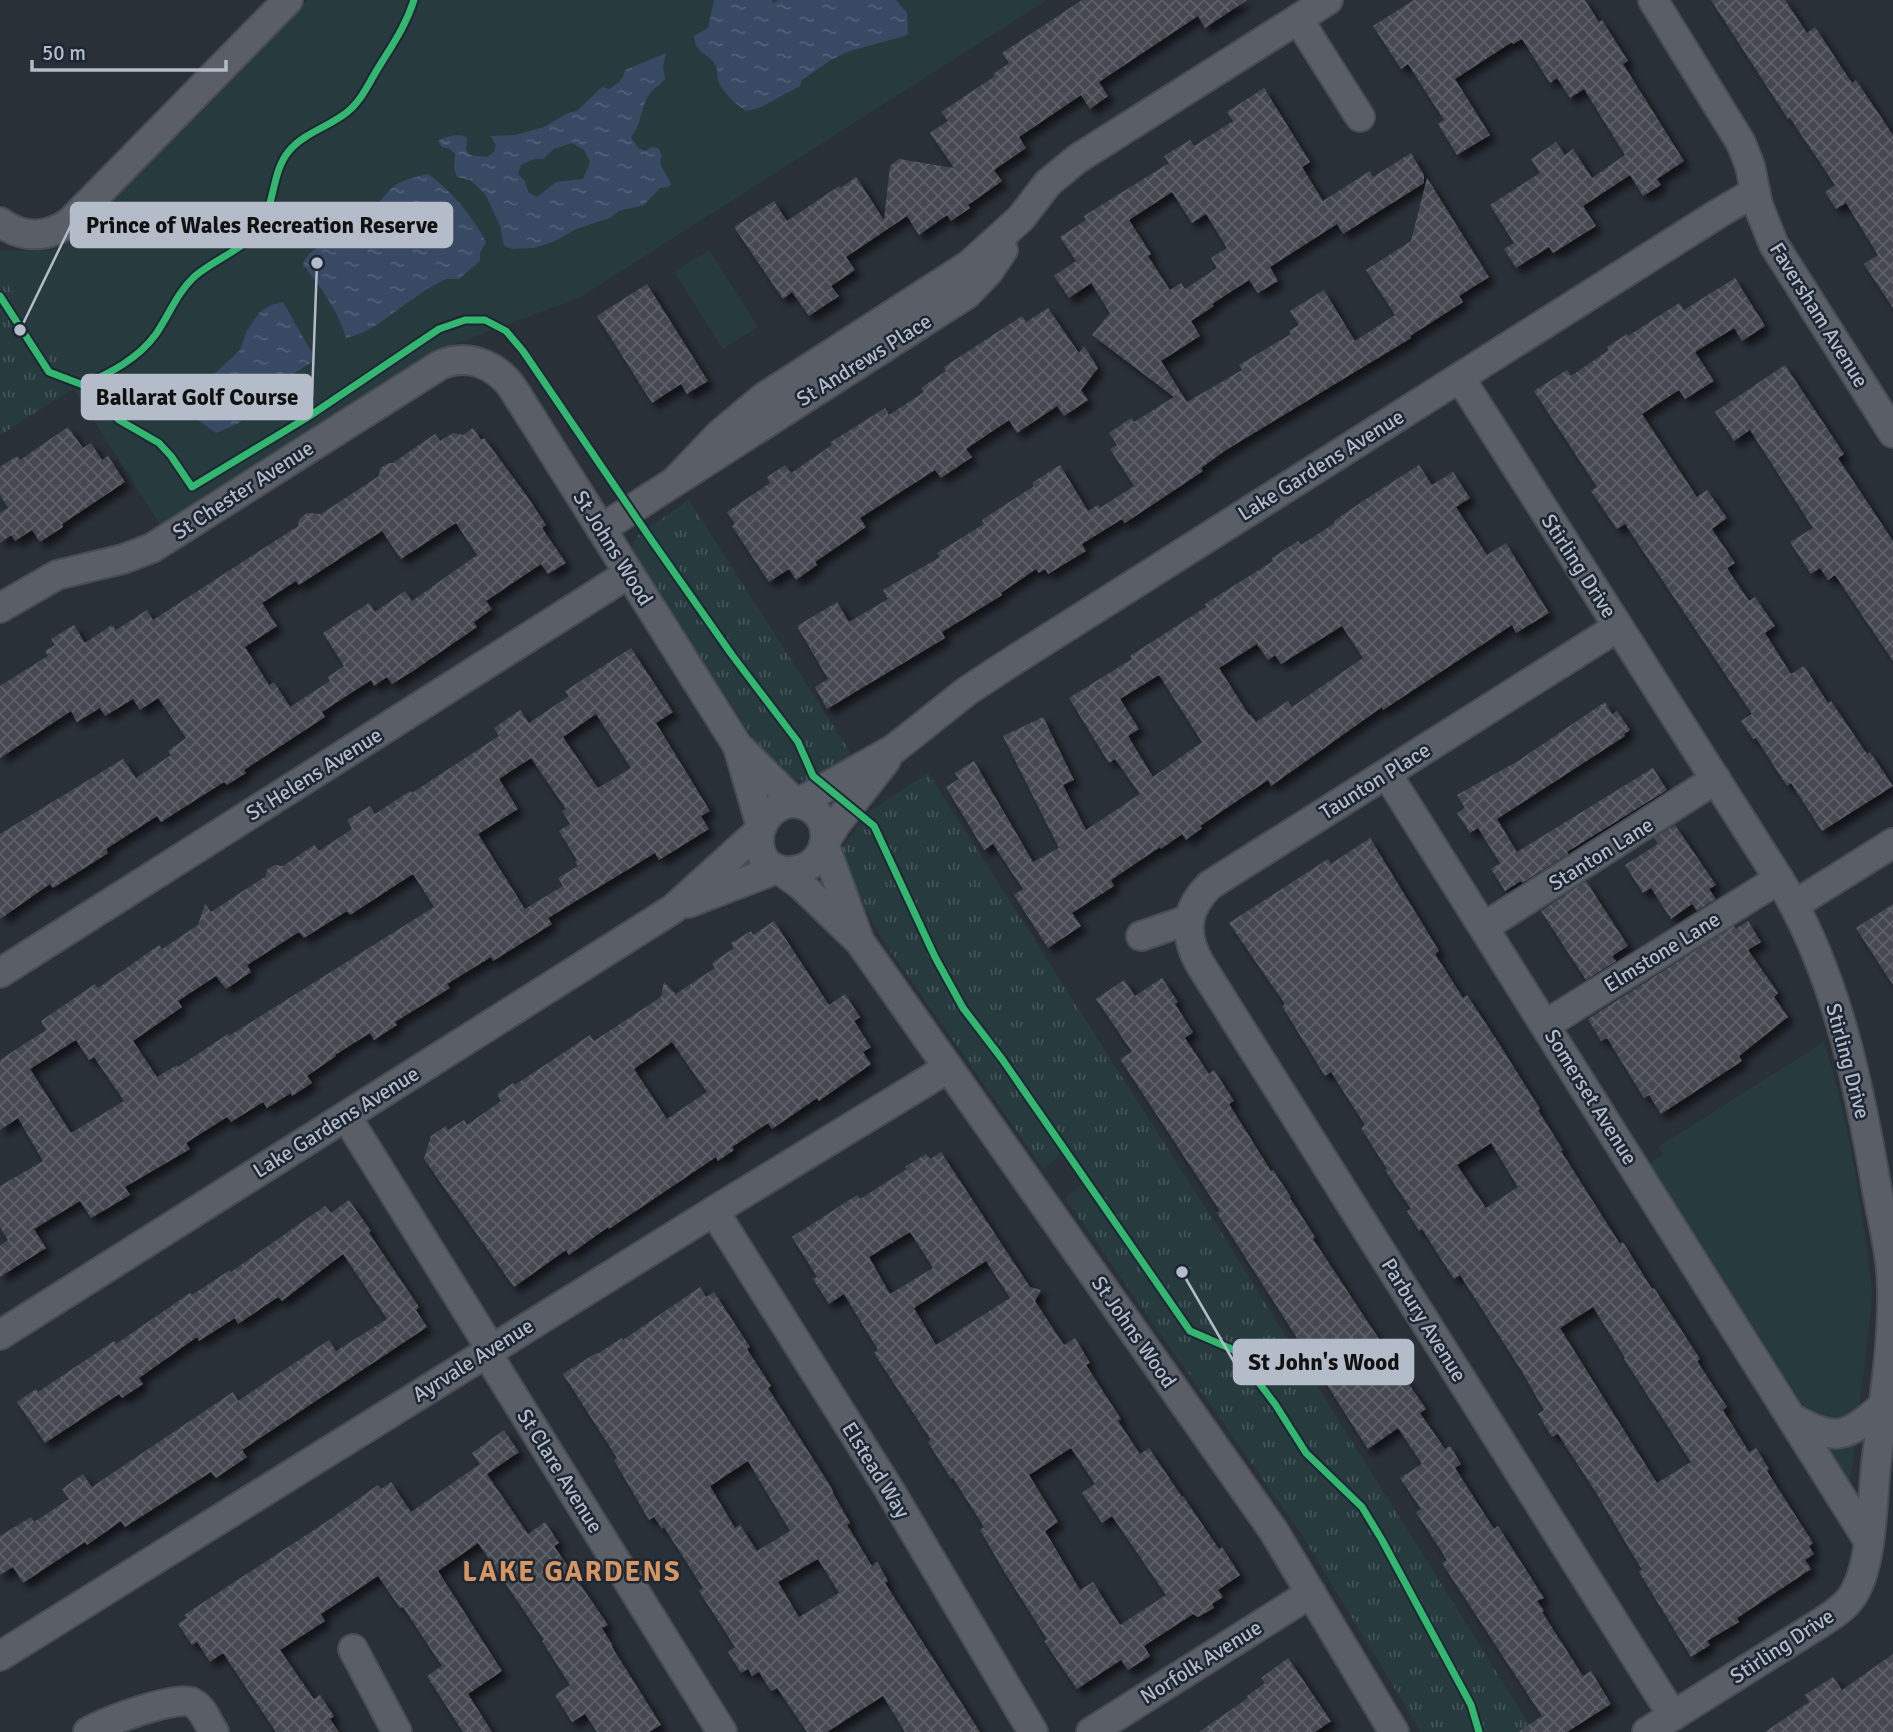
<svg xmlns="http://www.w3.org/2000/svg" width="1893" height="1732" font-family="Signika,sans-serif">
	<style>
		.grass { fill: #273a3e }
		.park { fill: url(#park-tufts) }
		.water { fill: url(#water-ripples); fill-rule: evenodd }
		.building { fill: url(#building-cross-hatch); fill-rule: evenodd; filter: url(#shadow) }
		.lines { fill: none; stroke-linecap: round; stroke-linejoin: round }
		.minor-casing { stroke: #484c53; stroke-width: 32 }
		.minor { stroke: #5a5e66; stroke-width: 28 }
		.cycleway-casing { stroke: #1d2633; stroke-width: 11 }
		.cycleway { stroke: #33b770; stroke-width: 7 }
		.labels { text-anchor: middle; stroke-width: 5; stroke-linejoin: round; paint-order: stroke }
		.street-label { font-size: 21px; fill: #b4bcc9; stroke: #1d2633 }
		.district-label { font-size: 28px; font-weight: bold; letter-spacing: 2px; fill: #d59563; stroke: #1d2633 }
		.leader { fill: none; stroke: #b4bcc9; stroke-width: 2.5 }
		.callout-dot { fill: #b4bcc9; stroke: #1d2633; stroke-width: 2.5 }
		.callout { fill: #b4bcc9; stroke: #b4bcc9; stroke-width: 2.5 }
		.callout-label { font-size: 23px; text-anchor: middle; font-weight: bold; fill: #111 }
	</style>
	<defs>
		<pattern id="park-tufts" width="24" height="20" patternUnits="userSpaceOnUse" patternTransform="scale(1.75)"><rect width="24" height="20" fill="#273a3e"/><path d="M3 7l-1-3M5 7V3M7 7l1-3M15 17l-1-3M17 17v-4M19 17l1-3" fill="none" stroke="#445559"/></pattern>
		<pattern id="water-ripples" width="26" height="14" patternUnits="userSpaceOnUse" patternTransform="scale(1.75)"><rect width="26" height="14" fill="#384963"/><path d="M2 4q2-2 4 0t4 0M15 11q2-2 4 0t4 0" fill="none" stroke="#526178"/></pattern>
		<pattern id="building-cross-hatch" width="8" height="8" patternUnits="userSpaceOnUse" patternTransform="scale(1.75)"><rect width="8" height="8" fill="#444950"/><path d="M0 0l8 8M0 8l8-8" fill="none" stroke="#5d6168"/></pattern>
		<filter id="shadow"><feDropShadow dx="6" dy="6" stdDeviation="3.5" flood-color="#0009"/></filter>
	</defs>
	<rect width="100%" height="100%" fill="#2a3038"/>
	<g class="grass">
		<path d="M308 0H1047L579 298 435 351 161 526 0 274V251L61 250Z"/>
		<path d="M709 250 758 327 723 349 674 272Z"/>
		<path d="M1824 1042C1848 1117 1861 1203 1871 1281L1872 1298 1860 1404 1857 1410 1838 1423 1807 1411 1651 1165 1654 1160 1663 1154 1658 1147Z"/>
		<path d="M1809 1439 1856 1440 1849 1488Z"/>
	</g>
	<g class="park">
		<path d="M0 274 79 385 0 435Z"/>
		<path d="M689 500 852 755C819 778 808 793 772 766L633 557 632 546 637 536Z"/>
		<path d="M928 773 1215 1223 1534 1732H1421L1302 1535 1065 1198 1086 1182 1065 1153 1043 1168 882 939 841 862 843 846 870 811Z"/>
	</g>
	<g class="water">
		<path d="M714 0H771L774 3 778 0H896L907 13 908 35 850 51 831 60 802 80 800 86 759 108 746 111C736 104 725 95 719 83 717 78 718 71 716 66 710 53 695 55 694 36L708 28Z"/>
		<path d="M666 53 663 67 665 79C661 85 656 86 652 91 640 104 643 124 631 137L638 148 645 151 652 147 658 148 662 155C656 168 669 174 671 185L668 187 660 188 644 205 619 211 610 218 576 229 555 241 534 248 512 249 504 246 500 225 485 194 470 180 457 177 454 169 455 154 450 149 442 147 438 141C445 136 459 133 467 137L466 150 470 155 487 157 494 152 496 144 490 136 515 135 544 127 568 113 577 111 602 87 609 89C618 84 623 80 625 70ZM572 143 584 150 590 162 583 179 556 182 537 197 528 192 525 181 518 174 521 165 534 159H543L554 149Z"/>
		<path d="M428 174C452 191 473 217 486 242L480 253V261L459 279H446L424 291 375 326 362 333 346 338C338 311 321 287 303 265 309 244 334 244 351 234 368 223 377 201 392 188 402 179 416 177 428 174Z"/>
		<path d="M283 302 315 358 312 362 281 382 239 423 216 433 191 415 187 407V399L240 350 247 330 259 313 271 305Z"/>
	</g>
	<g class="building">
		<path d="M1082 0H1247L1205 28 1198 16 1099 82 1108 96 1090 109 1081 95 1019 137 1026 148 994 170 1002 181 968 205 970 208 951 221 947 215 919 235 907 216 846 257 855 270 831 286 839 296 809 316 792 292 783 299 734 227 774 201 787 221 839 186 841 188 856 177 884 220 890 166 899 159 954 168 930 133 948 121 941 112 995 76 993 74 1009 63 1002 53Z"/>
		<path d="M1414 0H1585L1599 22 1602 20 1628 61 1623 64 1684 161 1657 179 1661 185 1643 196 1630 175 1583 206 1596 226 1553 253 1549 247 1516 268 1504 249 1514 243 1490 205 1540 173 1531 159 1556 142 1565 155 1573 149 1592 178 1625 155 1584 89 1570 98 1557 78 1550 83 1522 39 1513 44 1512 42 1455 79 1490 135 1457 155 1438 124 1444 120 1408 64 1401 69 1373 26Z"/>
		<path d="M1711 0H1785L1807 33 1815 27 1852 83 1856 80 1893 135V308L1864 264 1878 255 1846 203 1836 209 1825 192 1835 185 1790 118 1788 119Z"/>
		<path d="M1264 88 1310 162 1302 167 1323 201 1370 171 1373 177 1411 153 1424 175V183L1343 234 1337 224 1270 267 1278 281 1258 293 1249 280 1212 304 1214 306 1191 321 1200 336 1161 361 1187 402 1242 370 1239 365 1291 334 1289 331 1299 325 1290 311 1324 290 1355 341 1395 315 1366 270 1411 241 1427 178 1489 277 1459 296 1463 302 1410 336 1411 338 1226 450 1201 468 1203 471 1125 523 1122 519 1082 544 1086 551 1048 574 1045 569 1039 573 1036 569 1001 593 1002 595 942 632 945 638 827 709 815 687 828 679 797 626 837 602 849 622 888 599 883 590 940 557 937 553 984 524 982 520 1034 486 1032 483 1060 465 1088 511 1098 505 1100 508 1134 486 1110 449 1117 445 1109 433 1131 418 1134 422 1174 397 1092 335 1110 313 1091 283 1069 298 1054 276 1076 261 1060 237 1086 220 1084 216 1169 163 1164 156 1190 140 1194 146 1233 121 1227 112ZM1172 192 1192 223 1206 214 1227 248 1211 258 1217 268 1185 289 1181 283 1170 290 1148 256 1151 254 1129 220Z"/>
		<path d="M1735 278 1765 326 1742 341 1734 328 1695 352 1714 381 1685 399 1679 390 1642 414 1697 497 1707 490 1727 518 1712 529 1735 563 1727 568 1749 601 1755 597 1775 626 1765 633 1791 674 1804 666 1828 703 1831 701 1867 754 1870 752 1893 786 1822 831 1791 783 1787 786 1756 738 1753 739 1741 721 1752 714 1625 524 1617 529 1591 491 1597 487 1534 391 1567 370 1571 376 1609 350 1607 347 1627 334 1628 336 1679 303 1684 310Z"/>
		<path d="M647 284 708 381 687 394 681 384 652 403 597 316Z"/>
		<path d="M1048 308 1079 353 1084 346 1098 368 1081 390 1088 400 1064 416 1057 406 1017 433 1009 420 966 449 972 457 941 478 935 470 860 518 866 527 815 562 817 565 796 580 789 569 769 582 732 526 735 524 727 512 770 483 767 477 785 465 791 473 832 445 831 442 885 408 889 415 924 392 921 388 946 371 944 367 1022 316 1026 322Z"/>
		<path d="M1785 365 1844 454 1838 458 1893 541V661L1835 575 1828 580 1820 568 1811 574 1790 542 1813 528 1750 430 1734 441 1715 412Z"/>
		<path d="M68 427 83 448 91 443 102 460 108 456 125 482 62 524 63 527 40 542 32 530 15 541 11 535 0 543V513L8 508 0 495V467L17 456 20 460Z"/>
		<path d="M473 428 481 440 484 438 527 496 546 525 542 528 566 563 548 574 541 564 486 601 492 609 474 622 477 627 413 671 392 684 387 677 374 686 371 680 322 712 325 717 244 770 246 773 227 785 224 782 161 822 157 816 106 849 108 853 53 888 50 884 0 919V834L123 759 136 778 171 755 168 751 186 738 158 698 140 710 133 699 105 716 100 708 77 722 71 711 0 758V686L48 656 45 651 55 645 51 639 74 625 85 643 112 625 116 630 147 610 153 620 298 526 299 519 307 513 321 514 379 476 380 468 389 463H393L435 434 440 441 453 433 463 435ZM456 523 477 555 412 601 405 591 375 612 369 603 323 633 344 666 328 677 330 681 290 707 274 682 269 685 245 647 277 626 262 603 296 581 299 585 382 531 401 559Z"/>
		<path d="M1419 465 1432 485 1453 472 1470 498 1456 507 1487 555 1506 543 1549 613 1516 633 1512 625 1383 710 1382 707 1271 786 1268 780 1200 826 1202 828 1186 840 1182 834 1161 849 1160 847 1111 880 1114 886 1072 913 1081 926 1048 948 1014 895 1023 889 993 844 984 850 946 787 959 779 955 773 974 761 1033 862 1059 848 1003 736 1043 717 1074 780 1063 785 1086 830 1140 794 1115 759 1109 763 1069 698 1132 659 1130 656 1206 607 1205 604 1273 561 1272 558 1298 541 1301 545 1335 523 1334 521 1369 497ZM1342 626 1363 658 1292 707 1288 701 1256 722 1250 714 1249 715 1219 668 1257 644 1268 660 1275 655 1281 664ZM1159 675 1202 742 1153 777 1128 736 1139 729 1120 699Z"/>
		<path d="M631 648 673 712 656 723 710 811 701 816 709 829 659 860 655 853 548 918 552 924 493 961 491 957 447 984 450 988 395 1022 397 1025 374 1040 370 1033 335 1055 336 1056 307 1076 312 1083 292 1096 291 1093 267 1108 263 1102 231 1122 227 1117 186 1143 190 1149 125 1187 130 1195 91 1218 80 1201 34 1229 46 1248 0 1277V1246L8 1240 0 1227V1186L43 1161 18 1118 0 1130V1060L46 1030 41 1021 95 984 98 988 159 945 162 949 198 925 205 904 211 912 266 876 267 870 274 865 283 866 314 845 319 851 352 829 347 820 370 806 375 814 410 791 412 793 499 736 494 728 520 710 529 723 569 696 565 691ZM596 714 631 768 598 788 563 737ZM531 758 566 809 562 811 570 824 559 831 577 860 575 862 578 866 558 878 563 886 525 909 478 834 518 809 499 779ZM413 874 434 907 229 1036 228 1034 178 1067 177 1065 157 1077 133 1041 182 1007 178 1001 216 976 226 989 251 972 247 965 299 932 304 938 347 911 350 915ZM76 1040 89 1060 94 1057 124 1101 71 1133 30 1069Z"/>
		<path d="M1605 702 1612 714 1617 711 1630 730 1624 734 1625 736 1497 819 1517 852 1653 768 1667 790 1567 852 1568 854 1522 883 1521 881 1505 891 1491 869 1500 863 1478 828 1470 833 1457 813 1465 808 1457 795 1518 761Z"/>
		<path d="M1675 825 1716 885 1709 889 1716 899 1697 911 1692 904 1671 919 1651 888 1643 893 1625 865 1658 844 1654 838Z"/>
		<path d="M1370 838 1439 951 1435 954 1463 998 1467 995 1498 1042 1540 1109 1538 1110 1563 1150 1561 1151 1620 1244 1623 1242 1652 1289 1654 1288 1700 1359 1697 1361 1727 1407 1723 1410 1749 1452 1756 1448 1769 1469 1767 1471 1813 1543 1809 1546 1814 1554 1805 1560 1811 1569 1737 1618 1739 1622 1707 1641 1710 1645 1691 1657 1639 1572 1642 1570 1595 1491 1558 1434 1552 1437 1538 1414 1544 1410 1521 1370 1460 1275 1454 1279 1422 1229 1419 1231 1407 1211 1411 1209 1385 1170 1387 1169 1361 1128 1365 1125 1331 1072 1325 1076 1282 1006 1285 1004 1229 923 1328 859 1331 864ZM1491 1143 1518 1187 1486 1208 1457 1165ZM1593 1307 1625 1358 1624 1359 1691 1462 1657 1483 1560 1328Z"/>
		<path d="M1586 881 1628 946 1612 956 1616 961 1586 980 1541 911Z"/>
		<path d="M1893 904V985L1856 928Z"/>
		<path d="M774 921 829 1005 845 994 860 1017 854 1021 871 1047 863 1052 871 1064 819 1101 817 1098 772 1129 768 1123 732 1147 734 1150 718 1161 716 1157 609 1229 608 1227 569 1255 566 1250 514 1287 424 1159 431 1136 446 1126 448 1130 464 1120 467 1125 501 1101 497 1094 513 1083 515 1085 590 1035 594 1041 661 997 664 982 676 994 715 968 712 963 734 948 731 943 751 931 753 935ZM672 1042 707 1092 667 1119 634 1069Z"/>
		<path d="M1748 921 1761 942 1748 950 1778 993 1774 997 1788 1017 1739 1056 1742 1061 1661 1114 1649 1095 1644 1098 1607 1038 1601 1041 1588 1019 1734 926 1736 929Z"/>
		<path d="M1162 978 1178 1002 1175 1004 1193 1032 1185 1038 1209 1074 1214 1070 1234 1101 1229 1104 1271 1171 1273 1170 1291 1197 1290 1198 1315 1237 1313 1239 1381 1342 1378 1344 1401 1379 1404 1377 1426 1409 1420 1413 1445 1449 1450 1446 1461 1464 1455 1468 1494 1529 1498 1526 1544 1598 1537 1601 1544 1611 1542 1612 1583 1676 1591 1671 1611 1704 1567 1732H1518L1542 1716 1442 1563 1447 1560 1416 1512 1421 1509 1400 1478 1422 1464 1398 1428 1368 1449 1217 1213 1220 1211 1120 1059 1132 1052 1096 999 1124 980 1135 996Z"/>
		<path d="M941 1152 1030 1287 1041 1290 1035 1301 1064 1345 1075 1338 1090 1363 1086 1365 1121 1419 1118 1421 1140 1454 1149 1448 1182 1497 1183 1496 1219 1549 1222 1547 1240 1575 1218 1590 1223 1597 1212 1604 1214 1608 1198 1617 1193 1614 1144 1646 1150 1656 1128 1670 1121 1660 1077 1689 1044 1641 1047 1639 1007 1576 980 1530 984 1527 953 1478 951 1479 928 1442 931 1440 874 1353 878 1350 844 1294 829 1304 813 1279 817 1277 792 1237 857 1195 860 1199 907 1169 905 1167 926 1154 930 1159ZM910 1232 933 1268 890 1294 869 1257ZM986 1261 1010 1298 936 1345 914 1308ZM1071 1448 1095 1484 1082 1493 1102 1523 1112 1516 1166 1595 1120 1625 1093 1582 1080 1590 1045 1531 1058 1522 1029 1475Z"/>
		<path d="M349 1200 371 1231 369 1233 419 1307 416 1310 427 1327 242 1450 247 1457 216 1478 211 1472 125 1527 121 1521 87 1545 85 1542 23 1583 13 1567 0 1575V1536L31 1517 34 1522 69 1499 62 1489 83 1474 92 1487 233 1392 238 1401 329 1340 336 1351 387 1319 343 1254 282 1301 278 1297 238 1324 235 1318 199 1341 197 1337 139 1378 143 1384 122 1398 119 1394 45 1443 17 1402 36 1389 38 1392 114 1341 116 1344 190 1293 192 1295 230 1270 231 1272 325 1206 331 1213Z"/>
		<path d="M700 1287 706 1297 714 1292 750 1347 747 1349 771 1386 768 1388 831 1487 834 1495 850 1523 847 1525 872 1566 877 1562 888 1581 885 1583 980 1732H905L883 1696 827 1732H807L777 1688 771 1691 759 1672 752 1676 748 1669 741 1673 728 1652 735 1647 699 1591 703 1588 664 1527 662 1529 654 1517 649 1520 614 1460 617 1458 563 1374 596 1353 597 1354 622 1338 623 1340ZM748 1461 790 1531 757 1551 740 1525 735 1528 710 1486ZM818 1559 839 1593 799 1617 778 1582Z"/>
		<path d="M504 1430 519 1452 487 1474 472 1453Z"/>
		<path d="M480 1464 528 1534 545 1522 559 1543 554 1546 608 1625 602 1628 613 1646 612 1647 661 1725 649 1732H597L585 1714 572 1722 555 1695 570 1685 542 1641 544 1640 478 1543 438 1571 502 1671 468 1694 492 1732H463L427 1676 442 1666 403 1607 400 1608 378 1576 321 1614 325 1621 280 1650 314 1699 320 1695 334 1716 330 1719 339 1732H276L223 1653 210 1662 197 1642 192 1645 178 1624 187 1618 184 1615 326 1522 378 1485 381 1489 391 1482 411 1512Z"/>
		<path d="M1893 1654V1732H1765L1809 1702 1805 1695 1833 1677 1842 1690Z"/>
		<path d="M1288 1658 1331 1721 1315 1732H1199L1248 1698 1247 1696 1265 1683 1261 1678Z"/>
	</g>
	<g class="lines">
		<defs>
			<g id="minor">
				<path d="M1653 0 1741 143 1750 166 1758 205 1774 245 1893 433"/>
				<path d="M1298 19 1360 117"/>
				<path d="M0 222C22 239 48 238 70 222L288 0"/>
				<path d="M1460 378 1779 879C1836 971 1859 1085 1877 1190 1883 1223 1892 1257 1892 1290 1893 1347 1883 1407 1876 1464 1872 1502 1873 1567 1851 1598 1844 1608 1832 1615 1822 1622L1647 1732"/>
				<path d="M678 478 720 434 763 398 969 265 1021 218 1048 183 1077 159 1328 0"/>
				<path d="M601 529 967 294 988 272 1003 250"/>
				<path d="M0 608 57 575 123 559 152 548 440 365C467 353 495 364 512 387L737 745 795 803"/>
				<path d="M1618 627 1210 885C1185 909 1183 934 1200 964L1673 1716"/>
				<path d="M738 747 761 826"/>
				<path d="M1387 774 1868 1540"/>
				<path d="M789 803C839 801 836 872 787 871 750 870 749 813 789 803Z"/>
				<path d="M798 803 894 749 967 691 1008 664 1719 213 1755 192"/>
				<path d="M825 842 836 824 886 760"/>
				<path d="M824 844 858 937"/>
				<path d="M780 870 801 885 860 942 1273 1530 1394 1732"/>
				<path d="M688 903 777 869"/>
				<path d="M1794 905 1893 843"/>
				<path d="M1484 927 1716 779"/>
				<path d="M1141 936 1188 920"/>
				<path d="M0 973 628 574"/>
				<path d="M1545 1025 1779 879"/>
				<path d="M346 1116 491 1349"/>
				<path d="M714 1211 889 1489 1033 1732"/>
				<path d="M0 1335 673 909 760 830"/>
				<path d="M486 1352 722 1732"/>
				<path d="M1794 1419C1837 1443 1847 1437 1883 1406"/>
				<path d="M353 1649 397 1732"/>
				<path d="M0 1656 714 1211 948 1068"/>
				<path d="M88 1732C105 1722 173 1696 191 1702 202 1706 208 1723 214 1732"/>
				<path d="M1091 1732 1311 1593"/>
			</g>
		</defs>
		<use href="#minor" class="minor-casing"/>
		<use href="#minor" class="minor"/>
		<defs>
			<g id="cycleway">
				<path d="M0 296 49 372 83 385 119 420 159 443 171 456 192 487 308 417 439 329 465 320H485L506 331 523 351 650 538 732 655 798 742 813 776 874 826 935 957 963 1008 1002 1059 1190 1331 1234 1350 1275 1404 1306 1453 1362 1507 1382 1540 1471 1705 1479 1732"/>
				<path d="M83 385C110 373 138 359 156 334 169 315 177 293 194 277 216 258 245 250 261 225 275 203 272 171 289 151 304 133 328 127 346 113 362 101 369 82 380 65 393 44 406 25 414 0"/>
			</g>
		</defs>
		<use href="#cycleway" class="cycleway-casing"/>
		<use href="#cycleway" class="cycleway"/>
	</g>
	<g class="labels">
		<g class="street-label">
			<text transform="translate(1819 315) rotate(58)" y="7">Faversham Avenue</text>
			<text transform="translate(864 360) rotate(-32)" y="7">St Andrews Place</text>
			<text transform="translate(1321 465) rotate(-32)" y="7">Lake Gardens Avenue</text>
			<text transform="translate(243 490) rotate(-33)" y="7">St Chester Avenue</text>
			<text transform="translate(613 548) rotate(58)" y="7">St Johns Wood</text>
			<text transform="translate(1579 566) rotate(57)" y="7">Stirling Drive</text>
			<text transform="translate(314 774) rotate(-32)" y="7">St Helens Avenue</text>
			<text transform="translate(1375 781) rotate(-32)" y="7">Taunton Place</text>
			<text transform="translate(1601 854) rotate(-32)" y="7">Stanton Lane</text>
			<text transform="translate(1662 952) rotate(-32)" y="7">Elmstone Lane</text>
			<text transform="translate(1848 1061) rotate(75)" y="7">Stirling Drive</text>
			<text transform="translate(1591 1097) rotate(58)" y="7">Somerset Avenue</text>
			<text transform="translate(336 1122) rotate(-32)" y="7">Lake Gardens Avenue</text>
			<text transform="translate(1424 1320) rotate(58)" y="7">Parbury Avenue</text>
			<text transform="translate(1134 1332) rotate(55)" y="7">St Johns Wood</text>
			<text transform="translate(473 1360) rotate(-32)" y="7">Ayrvale Avenue</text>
			<text transform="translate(876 1470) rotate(58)" y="7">Elstead Way</text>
			<text transform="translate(560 1471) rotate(58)" y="7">St Clare Avenue</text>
			<text transform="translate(1782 1646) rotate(-33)" y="7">Stirling Drive</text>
			<text transform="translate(1201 1662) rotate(-32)" y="7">Norfolk Avenue</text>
		</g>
		<g class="district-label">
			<text x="572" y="1581">LAKE GARDENS</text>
		</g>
	</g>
	<path class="leader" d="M20 330L71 225M317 263L312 397M1182 1272L1234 1362"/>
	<g class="callout-dot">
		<circle cx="20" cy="330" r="7"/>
		<circle cx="317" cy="263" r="7"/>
		<circle cx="1182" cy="1272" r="7"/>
	</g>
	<g class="callout">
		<rect x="71" y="203" width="381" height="44" rx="7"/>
		<rect x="82" y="375" width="230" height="44" rx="7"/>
		<rect x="1234" y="1340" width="179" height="44" rx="7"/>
	</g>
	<g class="callout-label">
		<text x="262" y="233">Prince of Wales Recreation Reserve</text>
		<text x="197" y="405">Ballarat Golf Course</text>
		<text x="1324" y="1370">St John's Wood</text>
	</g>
	<path d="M32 60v10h194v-10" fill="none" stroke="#b4bcc9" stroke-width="3.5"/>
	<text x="42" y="60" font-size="21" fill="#b4bcc9" stroke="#1d2633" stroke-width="5" paint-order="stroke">50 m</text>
</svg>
